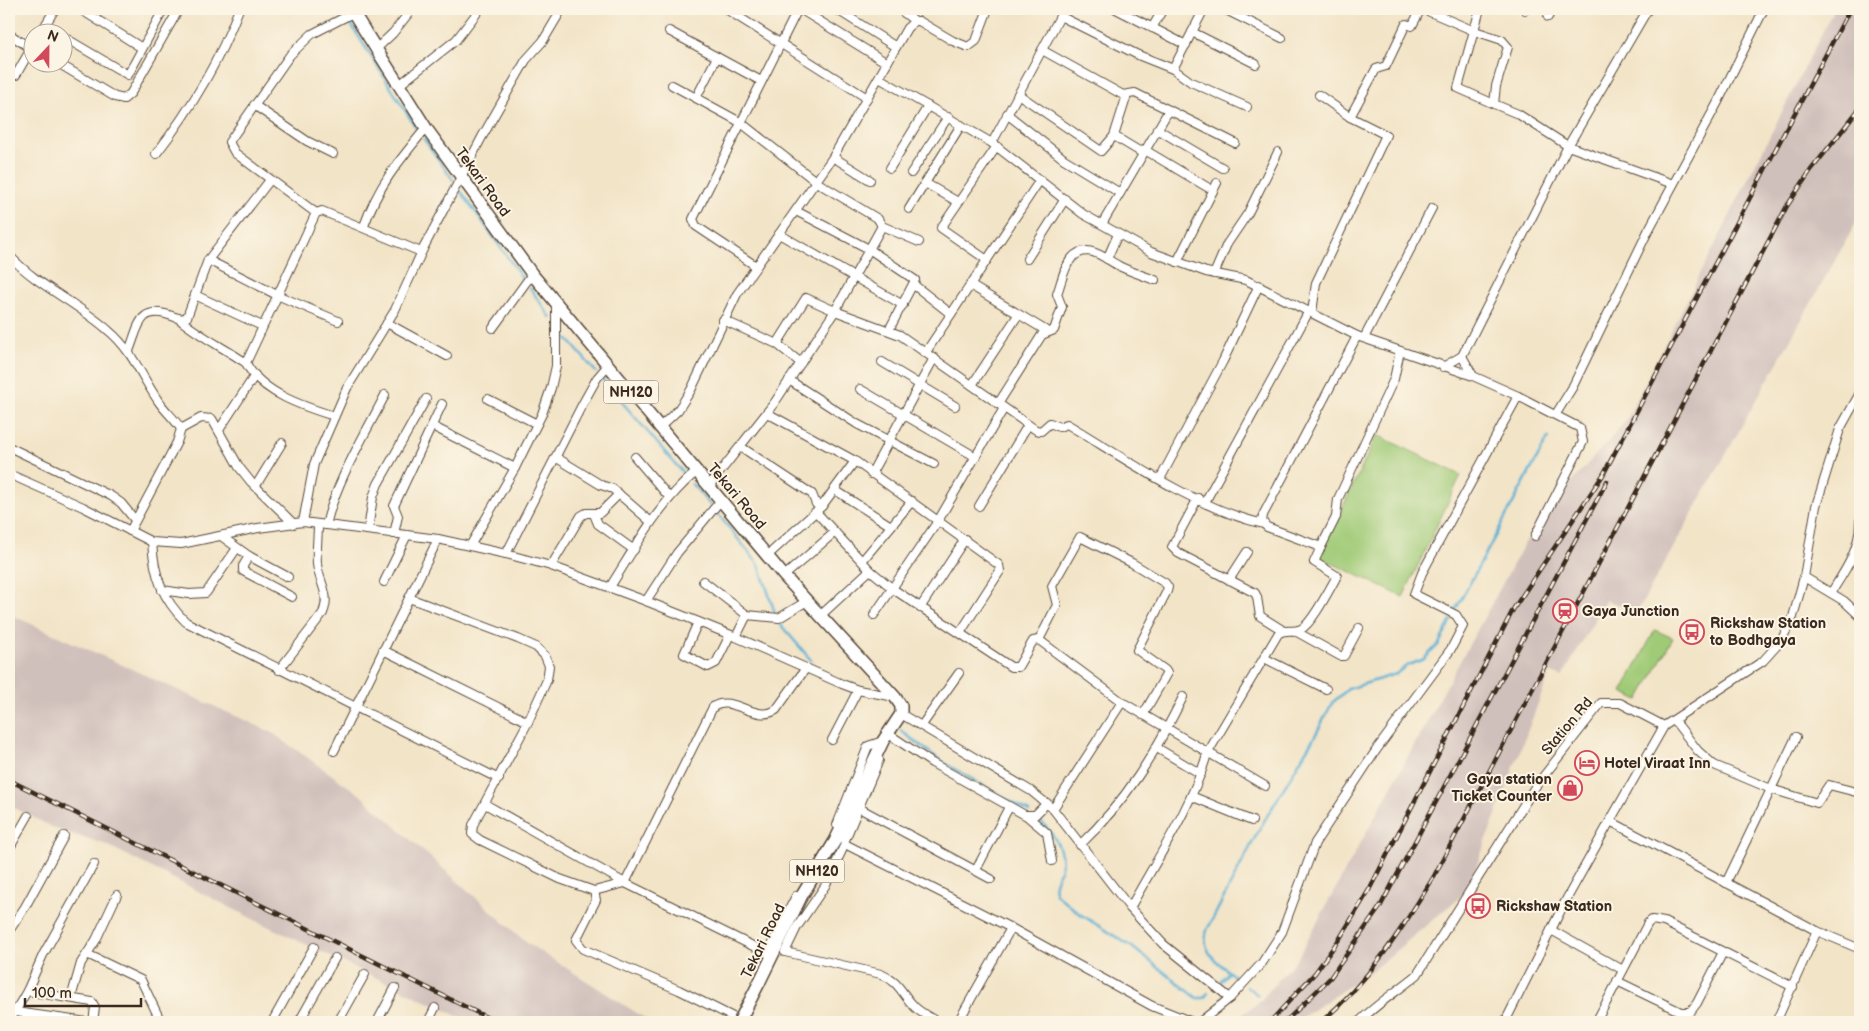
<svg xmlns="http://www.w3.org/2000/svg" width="1869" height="1031" font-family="'Balsamiq Sans',sans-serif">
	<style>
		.railway { fill: #d0c0bb }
		.green { fill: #9fca76; stroke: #6d7a4a }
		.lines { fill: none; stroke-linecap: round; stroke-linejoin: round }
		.stream { stroke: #58b0d5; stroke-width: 2.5 }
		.minor-casing { stroke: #564637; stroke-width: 10 }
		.highway-casing { stroke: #564637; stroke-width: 14 }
		.minor { stroke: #fff; stroke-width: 8 }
		.highway { stroke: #fff; stroke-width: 11 }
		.rail-casing { stroke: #3b2a1e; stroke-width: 4.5 }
		.rail { stroke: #fcf5e5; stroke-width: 2.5; stroke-dasharray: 8; stroke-linecap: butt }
		.highway-bridge-casing { stroke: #564637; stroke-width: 14; stroke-linecap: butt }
		.highway-bridge { stroke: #fff; stroke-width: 11 }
		.labels { text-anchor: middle; stroke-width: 4; stroke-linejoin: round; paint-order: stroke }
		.shield { fill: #fcf5e5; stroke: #75675a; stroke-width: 1 }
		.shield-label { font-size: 14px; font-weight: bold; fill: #3b2a1e }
		.street-label { font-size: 15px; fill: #3b2a1e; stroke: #fcf5e5 }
		.poi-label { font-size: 15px; font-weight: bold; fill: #3b2a1e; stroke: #fcf5e5; text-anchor: start }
	</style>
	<rect width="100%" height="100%" fill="#fcf5e5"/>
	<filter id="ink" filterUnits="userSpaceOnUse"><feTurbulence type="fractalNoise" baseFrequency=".02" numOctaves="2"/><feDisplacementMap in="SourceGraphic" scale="10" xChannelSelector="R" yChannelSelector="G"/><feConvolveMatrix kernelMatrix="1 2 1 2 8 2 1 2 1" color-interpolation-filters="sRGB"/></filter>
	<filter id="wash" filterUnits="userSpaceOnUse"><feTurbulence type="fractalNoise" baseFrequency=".0096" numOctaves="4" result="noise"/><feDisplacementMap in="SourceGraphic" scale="20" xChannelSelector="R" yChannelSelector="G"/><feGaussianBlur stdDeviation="1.12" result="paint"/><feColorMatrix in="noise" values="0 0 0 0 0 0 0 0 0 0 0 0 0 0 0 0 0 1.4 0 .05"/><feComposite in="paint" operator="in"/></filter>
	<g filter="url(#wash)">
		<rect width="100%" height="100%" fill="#f2e4c7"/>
		<g class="railway">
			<path d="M1834 9H1860V216L1637 612 1606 600 1562 677 1550 672 1467 891 1373 970 1295 1022H1232L1260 1001 1297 959 1537 521 1626 421Z"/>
			<path d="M9 614 271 732 359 794 527 943 651 1022H470L263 924 107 845 56 829 9 805Z"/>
		</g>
		<g class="green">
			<path d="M1377 435 1461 475 1403 597 1319 557Z"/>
			<path d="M1655 630 1673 638 1639 700 1622 692Z"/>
		</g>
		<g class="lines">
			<g class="stream">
				<path d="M341 9 342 11"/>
				<path d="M349 21 418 131"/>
				<path d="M424 139 453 180"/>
				<path d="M460 190 523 279"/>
				<path d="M530 288 551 318"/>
				<path d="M565 336 596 372"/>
				<path d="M602 379 684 474"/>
				<path d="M692 484 710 505"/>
				<path d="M718 514 759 565 775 613"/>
				<path d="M1456 609 1548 438"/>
				<path d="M780 624 811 660"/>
				<path d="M900 730 944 763 1029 812"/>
				<path d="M1038 819C1051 830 1065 849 1061 868 1059 877 1051 884 1056 894L1080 914 1132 947 1197 998H1204L1208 993"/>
				<path d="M1239 980C1223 966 1199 954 1207 930L1260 828 1316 734 1332 703 1348 689 1396 674 1406 666 1424 659 1439 644 1451 620"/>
				<path d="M1220 981 1229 972"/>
				<path d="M1247 987 1258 995"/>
			</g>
		</g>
	</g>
	<g filter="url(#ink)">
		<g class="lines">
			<defs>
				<g id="minor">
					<path d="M80 9 142 48"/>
					<path d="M726 9 867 98"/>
					<path d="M787 9 795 14"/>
					<path d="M800 9 887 63"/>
					<path d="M836 9 896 47"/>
					<path d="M899 9 915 21"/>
					<path d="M1116 9 1186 45"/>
					<path d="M1224 9 1282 38"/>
					<path d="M1423 9 1472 30 1502 40 1508 47 1496 86 1494 104 1518 114 1568 146 1673 184"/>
					<path d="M1480 9 1458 88 1494 104"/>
					<path d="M1525 10 1526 9"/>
					<path d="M1060 16 1138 55 1173 69 1191 82 1247 107"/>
					<path d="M1548 17 1552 9"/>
					<path d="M45 26 56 32"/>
					<path d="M1152 28 1163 9"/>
					<path d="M669 31 761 81"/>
					<path d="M41 32 55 9"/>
					<path d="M1192 32 1256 64"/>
					<path d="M9 34 32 49"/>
					<path d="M62 36 128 75 161 14V9"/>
					<path d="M375 50 393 33 412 9"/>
					<path d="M1042 50 1123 95 1135 93 1235 143"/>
					<path d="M56 62 115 97 124 99 131 93 179 9"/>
					<path d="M1173 69 1204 9"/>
					<path d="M9 74 16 75 32 47"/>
					<path d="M879 78 992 143 1083 214 1151 252 1206 272 1246 280 1357 336 1473 376"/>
					<path d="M672 85 740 122 818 183 878 219 882 226"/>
					<path d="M398 86 456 40 480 9"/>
					<path d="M1018 94 1101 151 1114 136 1127 95"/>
					<path d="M696 98 717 57"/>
					<path d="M254 105 307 141 333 154"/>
					<path d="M1007 114 1064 159 1120 193"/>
					<path d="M1350 117 1376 69 1386 66 1406 24 1412 26 1421 9"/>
					<path d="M1157 129 1223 168"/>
					<path d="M1114 136 1139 151 1145 150 1207 187"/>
					<path d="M992 143 1064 9"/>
					<path d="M156 154C191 109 219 62 239 9"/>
					<path d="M833 157 870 180"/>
					<path d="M890 168 928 106"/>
					<path d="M911 173 948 117"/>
					<path d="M925 183 958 202"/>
					<path d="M909 209 961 125"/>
					<path d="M796 211 869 249 915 280 889 330"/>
					<path d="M316 213 235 153 229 142 290 55 312 34 353 13"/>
					<path d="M1102 224 1169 110"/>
					<path d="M364 226C379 184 398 162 426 128"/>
					<path d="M779 234 903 305"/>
					<path d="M9 255C37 286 78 303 109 331 133 351 142 378 159 402 166 412 175 419 181 429L177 442 130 531"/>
					<path d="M1027 259 1065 199"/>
					<path d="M1107 259 1118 234"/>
					<path d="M208 260 277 295 338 321"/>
					<path d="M987 260 941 228 997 146"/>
					<path d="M1177 262 1217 183"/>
					<path d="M756 266 696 226 693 219 798 9"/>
					<path d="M1214 274 1227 244 1248 213 1278 152"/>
					<path d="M914 285 951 314"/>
					<path d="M970 285 1045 330 998 404"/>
					<path d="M195 295 262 326"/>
					<path d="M1312 313 1316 283 1386 135 1350 117 1319 95"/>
					<path d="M178 318C199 336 223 347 246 363"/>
					<path d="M723 320 777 344 801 363"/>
					<path d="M387 323 447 356"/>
					<path d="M493 328 532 274"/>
					<path d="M1044 334 1054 330 1062 307 1057 294C1061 284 1064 266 1072 258 1088 241 1106 260 1121 267 1132 272 1144 276 1155 280"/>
					<path d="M1357 336 1263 515 1262 522 1267 527 1321 547 1336 517 1338 499 1394 379 1400 351"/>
					<path d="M1364 338 1432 208"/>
					<path d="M777 344 806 298 835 311 900 335 1036 430 1041 431 1050 423 1059 427 1067 424C1126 459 1197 509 1264 524"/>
					<path d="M129 351C139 326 139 304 172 316 178 318 182 320 187 317L208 260 270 180"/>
					<path d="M926 352 1040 180"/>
					<path d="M1462 356 1473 376 1518 396 1580 428 1583 442 1535 536"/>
					<path d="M882 362 955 406"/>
					<path d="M1443 367 1462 356 1568 146 1648 9"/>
					<path d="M789 380 857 424 934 464"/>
					<path d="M972 385 1018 315"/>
					<path d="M860 389 976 457"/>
					<path d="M488 399 537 424"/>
					<path d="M767 413 855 461 999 565 1000 571 960 633"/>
					<path d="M1556 414 1572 388 1648 231 1718 102 1764 9"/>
					<path d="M334 416C305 407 261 393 246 363L316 213 322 211 421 252"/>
					<path d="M432 426 515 468"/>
					<path d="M659 428 678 410 691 390 737 294 833 157 907 28 915 21H919L953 41 968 47 976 41 988 9"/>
					<path d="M181 429 201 418 212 419 239 467 251 482 294 524"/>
					<path d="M219 430 255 375"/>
					<path d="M9 447 111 496 121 503 135 520"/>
					<path d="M741 447 812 494 816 504 822 506"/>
					<path d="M635 457 669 497"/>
					<path d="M557 458 601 485 613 489 651 522"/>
					<path d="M9 474 83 507 152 542 181 544 258 528 303 522 438 539 506 554 551 566 646 601 736 637 842 684 858 690 895 697"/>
					<path d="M871 474 934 358"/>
					<path d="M1160 479 1223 361 1259 285"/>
					<path d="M709 486 775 402 835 311 882 226 919 242"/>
					<path d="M255 487 282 443"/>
					<path d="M835 490 891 526"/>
					<path d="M1198 498 1172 547 1178 553 1255 593 1257 597 1260 616 1284 631"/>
					<path d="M1205 502 1309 311"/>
					<path d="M979 506 1028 425"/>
					<path d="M816 512 870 570 893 589 1011 667H1018L1033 641 1039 640 1122 702 1265 786"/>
					<path d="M594 514 598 524 634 550"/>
					<path d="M303 522 314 464 347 388 395 310 424 247 482 137 526 60 543 41 562 9"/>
					<path d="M326 525C337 479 364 437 385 395"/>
					<path d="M368 530 373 497 378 484 426 399"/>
					<path d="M394 534 398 516 394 506 442 404"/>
					<path d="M221 536 249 556 288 577"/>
					<path d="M152 542C154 575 162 599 186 622L499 779"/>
					<path d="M470 546 515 468 542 414 551 388 556 366V304"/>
					<path d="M506 554 582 405 597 378 609 364"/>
					<path d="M249 556 243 566V571L292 597"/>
					<path d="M767 556 822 506 855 461"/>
					<path d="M862 561 912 501"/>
					<path d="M551 566 581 516 586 513H600L619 494"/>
					<path d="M784 576 835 532"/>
					<path d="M1804 577 1844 601 1860 616"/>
					<path d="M1229 580 1247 552"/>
					<path d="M703 581 747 615"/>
					<path d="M384 582 407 535"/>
					<path d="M610 587C636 546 659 503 696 472"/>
					<path d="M162 590 189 594 206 593 237 548"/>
					<path d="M1831 593C1846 569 1860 550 1860 521"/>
					<path d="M409 598 518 639 536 647 545 656 549 666 547 680 528 722 473 825 472 834 480 840 560 879 594 891 596 900 576 940 583 949 679 990 743 1022"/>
					<path d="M646 601 677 553 721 500"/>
					<path d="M920 608 965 539"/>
					<path d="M874 615 938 521 1004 408"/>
					<path d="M820 616 870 570"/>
					<path d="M698 622 684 654 708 667 716 663 730 635"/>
					<path d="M1295 631 1340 656H1344L1359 628"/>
					<path d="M736 637 747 615 779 618 807 601"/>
					<path d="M1039 640 1057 605 1052 586 1080 537 1132 563 1165 583 1168 587 1167 591 1137 650 1165 670 1167 673 1143 715"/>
					<path d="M383 650 528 722"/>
					<path d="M1264 658 1326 689"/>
					<path d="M279 670 323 613C331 594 319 583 317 564 316 551 318 537 318 524"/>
					<path d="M901 714 1031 791 1053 809 1130 908 1163 944 1230 998"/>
					<path d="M1674 720 1698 751 1714 765 1771 789 1817 803 1829 785 1860 793"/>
					<path d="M922 725 959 673"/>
					<path d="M1664 726 1610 821 1817 931 1860 949"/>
					<path d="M887 733 932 763 1025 815H1035L1047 803"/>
					<path d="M832 740 858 690"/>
					<path d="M1157 748 1201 774"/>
					<path d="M334 751 438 539"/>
					<path d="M879 760 845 840V844L1011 928 958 1022"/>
					<path d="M1191 796 1252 821"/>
					<path d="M485 804 625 883 767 953 796 896"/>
					<path d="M859 808 991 879"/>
					<path d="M1053 809 1122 702"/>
					<path d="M1028 817 1047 833 1052 861"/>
					<path d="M837 825 868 746 883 741 882 743"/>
					<path d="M845 844 825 886 797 927 785 952 881 974C898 981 901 992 912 1004 918 1012 929 1017 938 1022"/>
					<path d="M1080 845C1127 800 1154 755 1183 697"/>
					<path d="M9 849 28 816"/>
					<path d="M976 870 1009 807"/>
					<path d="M1726 883 1796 737"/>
					<path d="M594 891 625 883 713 707C732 694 756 723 776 710L806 668"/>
					<path d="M1130 908C1156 860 1192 807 1207 754L1278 634C1285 628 1293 633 1301 629 1312 624 1330 588 1337 576L1314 562 1321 547"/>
					<path d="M1011 928 1152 1006 1192 1022"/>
					<path d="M1551 930 1623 970"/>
					<path d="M9 931 25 907 64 836"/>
					<path d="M87 954 141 980 161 1022"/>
					<path d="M1617 981 1681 1012H1690L1697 1003 1723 952"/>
					<path d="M27 991 92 1002 95 1007 93 1022"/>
					<path d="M71 998 81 963 96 940 117 895"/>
					<path d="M16 1012 87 1022"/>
					<path d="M9 1022 27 991 43 955 94 864"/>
					<path d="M272 1022 314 947"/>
					<path d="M299 1022 335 958"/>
					<path d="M338 1022 365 974"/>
					<path d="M377 1022 395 988"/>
					<path d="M428 1022 435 1008"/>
					<path d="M1200 1022 1230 998 1262 963 1282 932 1315 843 1377 749 1451 649 1463 626 1456 615 1414 594 1422 573 1518 396"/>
					<path d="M1359 1022C1376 1004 1398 991 1417 975L1535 787 1601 703H1620L1664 726 1763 661 1781 641 1793 617 1804 577 1816 506 1840 429 1860 393"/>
					<path d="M1505 1022 1566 900 1610 821"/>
					<path d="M1596 1022 1648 923 1652 920 1664 922 1793 987"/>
					<path d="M1776 1022 1817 931"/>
				</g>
				<path id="highway" d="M351 9 426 128 532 274 784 576 895 697 901 706V714L883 741 835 841 801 897 759 983"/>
			</defs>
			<use href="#minor" class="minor-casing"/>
			<use href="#highway" class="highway-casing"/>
			<use href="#minor" class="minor"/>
			<use href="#highway" class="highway"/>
			<defs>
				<g id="rail">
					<path d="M9 780 496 1022"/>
					<path d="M1270 1022 1315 973 1340 938 1369 890 1514 608 1603 475 1850 9"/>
					<path d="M1285 1022 1330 978 1380 907 1607 481"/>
					<path d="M1321 1022C1368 982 1401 931 1433 878L1787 206 1811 170 1860 108"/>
				</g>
			</defs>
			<use href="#rail" class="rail-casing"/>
			<use href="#rail" class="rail"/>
			<defs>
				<path id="highway-bridge" d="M739 1022 759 983"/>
			</defs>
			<use href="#highway-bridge" class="highway-bridge-casing"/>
			<use href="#highway-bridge" class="highway-bridge"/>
		</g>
	</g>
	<defs>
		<symbol id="station-ring" viewBox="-11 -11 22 22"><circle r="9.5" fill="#fcf5e5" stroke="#d1495b" stroke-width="1.5"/><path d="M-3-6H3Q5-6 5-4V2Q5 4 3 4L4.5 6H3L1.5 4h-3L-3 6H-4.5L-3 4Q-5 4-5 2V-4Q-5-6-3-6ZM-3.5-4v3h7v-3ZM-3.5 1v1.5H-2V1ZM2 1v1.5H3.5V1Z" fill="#d1495b"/></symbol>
		<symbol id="bus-ring" viewBox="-11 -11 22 22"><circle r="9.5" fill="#fcf5e5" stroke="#d1495b" stroke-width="1.5"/><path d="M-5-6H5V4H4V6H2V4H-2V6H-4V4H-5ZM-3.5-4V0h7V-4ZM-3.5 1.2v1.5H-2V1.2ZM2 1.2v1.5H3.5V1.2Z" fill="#d1495b"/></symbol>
		<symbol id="hotel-ring" viewBox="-11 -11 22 22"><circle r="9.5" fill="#fcf5e5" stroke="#d1495b" stroke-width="1.5"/><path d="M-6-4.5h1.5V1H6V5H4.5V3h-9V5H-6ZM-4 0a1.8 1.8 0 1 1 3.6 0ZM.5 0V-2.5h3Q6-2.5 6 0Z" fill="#d1495b"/></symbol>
		<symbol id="shop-ring" viewBox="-11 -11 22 22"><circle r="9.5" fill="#fcf5e5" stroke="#d1495b" stroke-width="1.5"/><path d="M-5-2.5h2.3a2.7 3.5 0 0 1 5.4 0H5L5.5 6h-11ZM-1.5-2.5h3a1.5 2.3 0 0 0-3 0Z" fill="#d1495b"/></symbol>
	</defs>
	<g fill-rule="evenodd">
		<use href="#station-ring" x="1551" y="597" width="28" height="28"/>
		<use href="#bus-ring" x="1678" y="618" width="28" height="28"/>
		<use href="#hotel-ring" x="1573" y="749" width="28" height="28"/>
		<use href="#shop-ring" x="1556" y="774" width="28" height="28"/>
		<use href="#bus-ring" x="1464" y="892" width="28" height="28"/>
	</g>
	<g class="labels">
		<g class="shield">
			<rect x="603.5" y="380.5" width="55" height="23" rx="4"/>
			<rect x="789.5" y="859.5" width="55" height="23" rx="4"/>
		</g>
		<g class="shield-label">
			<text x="631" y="397">NH120</text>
			<text x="817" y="876">NH120</text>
		</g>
		<g class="street-label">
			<text transform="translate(483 182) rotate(54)" y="5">Tekari Road</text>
			<text transform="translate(737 496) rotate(50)" y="5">Tekari Road</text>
			<text transform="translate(1567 726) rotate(-50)" y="5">Station Rd</text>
			<text transform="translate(763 941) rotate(-64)" y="5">Tekari Road</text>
		</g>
		<g class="poi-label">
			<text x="1582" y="616">Gaya Junction</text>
			<text x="1710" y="628">Rickshaw Station<tspan x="1710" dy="17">to Bodhgaya</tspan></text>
			<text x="1604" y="768">Hotel Viraat Inn</text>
			<text x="1552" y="784" text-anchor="end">Gaya station<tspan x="1552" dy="17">Ticket Counter</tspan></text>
			<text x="1496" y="911">Rickshaw Station</text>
		</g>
	</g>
	<rect width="1869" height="1031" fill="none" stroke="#fcf5e5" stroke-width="30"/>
	<g transform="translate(48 48) rotate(22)"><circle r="24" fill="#fcf5e5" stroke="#afa495"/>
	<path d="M0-4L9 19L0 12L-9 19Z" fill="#d1495b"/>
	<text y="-8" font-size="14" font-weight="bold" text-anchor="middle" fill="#3b2a1e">N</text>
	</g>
	<path d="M25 998v8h116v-8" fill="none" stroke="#3b2a1e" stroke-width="2.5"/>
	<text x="32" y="998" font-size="15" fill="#3b2a1e" stroke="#fcf5e5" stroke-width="4" paint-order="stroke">100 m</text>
</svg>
